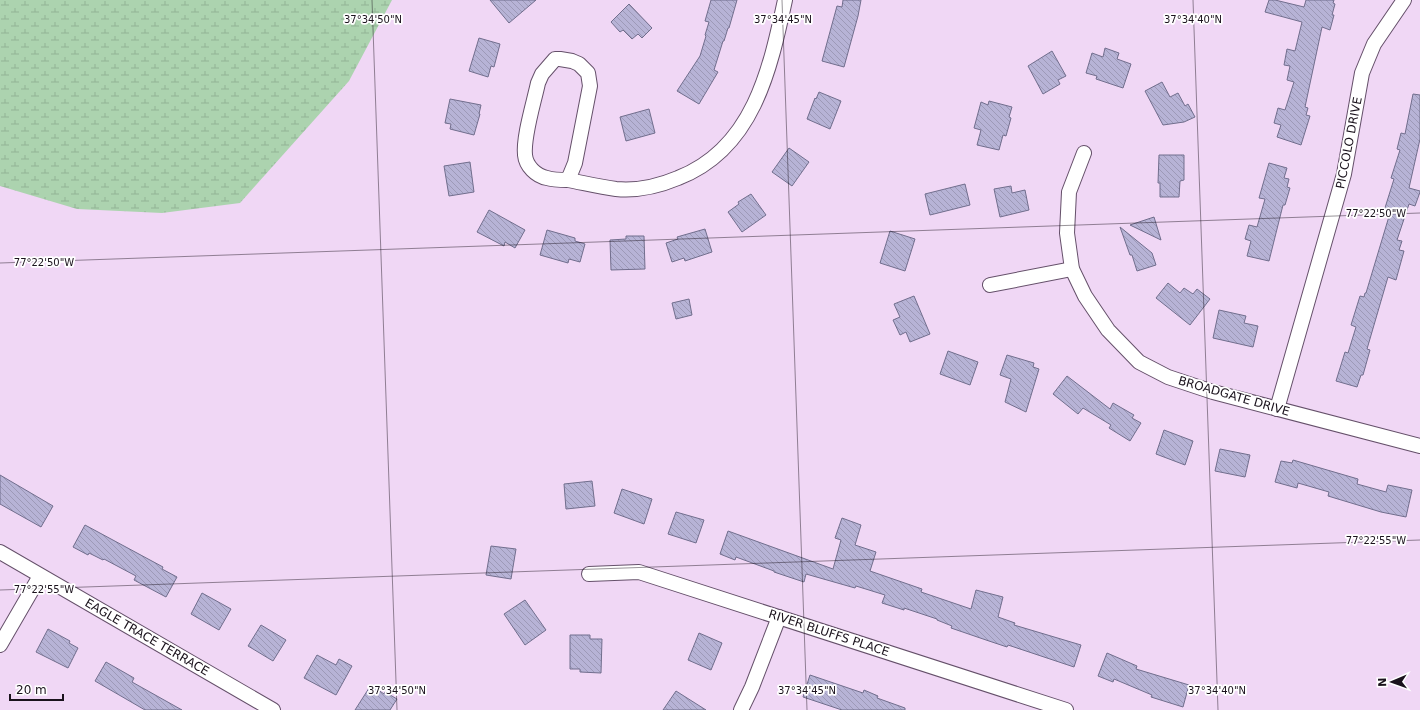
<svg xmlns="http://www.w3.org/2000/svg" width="1420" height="710" font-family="'DejaVu Sans',sans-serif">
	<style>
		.wetland { fill: url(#wetland-marsh) }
		.building { fill: url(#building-back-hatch); stroke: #716e8d }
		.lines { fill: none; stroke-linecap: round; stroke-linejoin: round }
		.minor-casing { stroke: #65506a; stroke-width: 16 }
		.minor { stroke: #fff; stroke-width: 14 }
		.ticks { fill: none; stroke: #1a121c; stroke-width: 1; stroke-opacity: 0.45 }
		.labels { text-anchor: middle; stroke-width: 3.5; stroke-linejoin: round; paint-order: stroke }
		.street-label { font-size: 12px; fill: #1a121c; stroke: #fff }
		.ticks-label { font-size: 10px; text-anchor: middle; fill: #1a121c; stroke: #fff; stroke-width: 3.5; stroke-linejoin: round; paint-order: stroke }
	</style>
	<defs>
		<pattern id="wetland-marsh" width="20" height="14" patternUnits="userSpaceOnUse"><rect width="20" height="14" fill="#acd3af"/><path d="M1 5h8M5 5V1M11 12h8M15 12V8" fill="none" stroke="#93b496"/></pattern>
		<pattern id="building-back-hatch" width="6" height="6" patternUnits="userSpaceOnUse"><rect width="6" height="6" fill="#b7b3d6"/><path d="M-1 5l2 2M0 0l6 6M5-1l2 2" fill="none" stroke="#9d99b7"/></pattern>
	</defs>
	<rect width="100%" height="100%" fill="#f0d7f5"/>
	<path class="wetland" d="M0 0H392L349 81 240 203 162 213 77 209 0 186Z"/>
	<g class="building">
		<path d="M490 0H536L509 23Z"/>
		<path d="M711 0H737L729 28H728L724 41H723L714 70 718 72 699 104 677 91 700 56 706 36 705 35 709 22 705 21Z"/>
		<path d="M843 0H861L858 16 844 67 822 61 837 6 842 7Z"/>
		<path d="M1269 0H1275L1304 7 1306 0H1334L1333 3 1335 4 1332 15H1334L1330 30 1322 27 1305 107 1308 108 1306 115 1310 116 1301 145 1277 137 1281 125 1274 123 1278 108 1285 110 1294 82 1287 80 1290 66 1284 65 1287 49 1295 51 1302 22 1265 12Z"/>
		<path d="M629 4 652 28 642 38 638 34 632 39 623 30 620 32 611 22Z"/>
		<path d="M479 38 500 44 494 67 491 66 488 77 469 71Z"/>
		<path d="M1105 48 1119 53 1117 59 1131 64 1123 88 1096 79 1097 76 1086 73 1092 53 1103 57Z"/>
		<path d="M1052 51 1066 76 1058 80 1060 84 1043 94 1028 66Z"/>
		<path d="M1162 82 1170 97 1178 93 1185 106 1188 104 1195 117 1184 122 1163 125 1145 91Z"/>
		<path d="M819 92 841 101 830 129 807 119 815 98 816 99Z"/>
		<path d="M1413 94 1420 95V139L1409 188 1420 191V192L1415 206 1409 204 1397 240 1402 241 1399 250 1404 251 1396 280 1388 277 1367 349 1370 350 1363 375H1361L1357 387 1336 381 1345 352 1348 353 1356 327 1351 325 1360 296 1364 297 1365 293H1366L1390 213 1384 211 1394 179 1391 178 1400 150 1397 149 1401 133 1405 134Z"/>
		<path d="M450 99 481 105 479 114H480L474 135 450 129 451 124 445 123Z"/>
		<path d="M989 101 1012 107 1009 117 1011 118 1006 136 1003 135 999 150 977 145 981 130 974 128 981 102 988 105Z"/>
		<path d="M649 109 655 133 626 141 620 117Z"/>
		<path d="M789 148 809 162 792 186 772 172Z"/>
		<path d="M1159 155H1184V180L1180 181 1179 197H1160V183H1158Z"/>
		<path d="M470 162 474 192 449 196 444 166Z"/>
		<path d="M1269 163 1287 168 1284 178 1289 179 1287 187 1290 188 1285 205H1283L1269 261 1247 256 1251 241 1245 239 1249 225 1257 227 1265 199 1259 198Z"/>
		<path d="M965 184 970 205 930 215 925 194Z"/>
		<path d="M1011 186 1012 193 1025 190 1029 210 1000 217 994 189Z"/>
		<path d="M751 194 766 215 742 232 728 212 739 204 738 202Z"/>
		<path d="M489 210 525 230 515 248 505 242 504 246 477 232Z"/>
		<path d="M1154 217 1161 240 1130 225Z"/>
		<path d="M1120 227 1152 253 1156 265 1137 271 1132 255H1130Z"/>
		<path d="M705 229 712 252 685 261 684 258 672 262 666 243 678 239 677 237Z"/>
		<path d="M547 230 575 238V241L585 244 580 262 569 259 568 263 540 255Z"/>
		<path d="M890 231 915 239 905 271 880 263Z"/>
		<path d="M626 236H644L645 269 611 270 610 240 626 239Z"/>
		<path d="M1168 283 1180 293 1184 288 1193 294 1197 289 1210 299 1190 325 1156 298Z"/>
		<path d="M914 296 930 334 910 342 906 332 900 335 893 320 900 317 894 304Z"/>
		<path d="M689 299 692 315 676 319 672 303Z"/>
		<path d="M1219 310 1246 316 1244 323 1258 326 1253 347 1213 338Z"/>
		<path d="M948 351 978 362 970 385 940 374Z"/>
		<path d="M1007 355 1034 363 1033 367 1039 369 1026 412 1005 402 1011 379 1000 375Z"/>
		<path d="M1067 376 1110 409 1113 403 1134 415 1132 418 1141 423 1130 441 1109 428 1111 425 1083 408 1078 414 1053 394Z"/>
		<path d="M1164 430 1193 441 1185 465 1156 454Z"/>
		<path d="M1220 449 1250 455 1245 477 1215 471Z"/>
		<path d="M1293 460 1358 479 1357 484 1386 492 1388 485 1412 490 1406 517 1381 512 1328 496 1329 492 1298 483 1297 488 1275 482 1281 461 1292 463Z"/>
		<path d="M0 475 53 506 41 527 0 504Z"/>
		<path d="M592 481 595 506 566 509 564 484Z"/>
		<path d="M622 489 652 499 644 524 614 513Z"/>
		<path d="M676 512 704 520 696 543 668 534Z"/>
		<path d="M842 518 861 525 855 545 876 552 870 571 922 589 921 592 971 609 976 590 1003 597 998 617 1015 623 1014 625 1081 645 1074 667 1008 645 1007 647 989 641 951 628 952 626 937 620V619L904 608V610L882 603 885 595 856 586 855 588 806 574 804 582 774 572V571L736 557 735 560 720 554 728 531 833 569 841 540 835 538Z"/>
		<path d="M85 525 163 567 162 569 177 577 166 597 134 580 136 576 104 559 103 560 89 553 88 555 73 547Z"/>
		<path d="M491 546 516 549 511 579 486 575Z"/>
		<path d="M202 593 231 609 219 630 191 614Z"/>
		<path d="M525 600 546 630 525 645 504 614Z"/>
		<path d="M261 625 286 640 273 661 248 646Z"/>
		<path d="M48 629 70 641 69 643 78 648 68 668 36 652Z"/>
		<path d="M699 633 722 643 711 670 688 660Z"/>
		<path d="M570 635H590V639H602L601 673 580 672V669H570Z"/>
		<path d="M1107 653 1137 666 1136 669 1189 685 1183 707 1151 697 1152 695 1114 679 1113 682 1098 676Z"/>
		<path d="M317 655 336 665 339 659 352 666 336 695 304 678Z"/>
		<path d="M106 662 134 678 132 682 182 710H145L95 681Z"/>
		<path d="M810 675 863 693 864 690 878 696 877 698 905 708V710H842L803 697Z"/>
		<path d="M371 685 384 694 385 692 397 699 390 710H355Z"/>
		<path d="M676 691 706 710H663Z"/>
	</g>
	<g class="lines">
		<defs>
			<g id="minor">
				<path d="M555 59H560L572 61 579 64 588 73 590 86 575 163 568 180C561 180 553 180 547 178 536 176 526 166 525 155 523 137 534 102 538 83L542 74Z"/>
				<path d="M1084 153 1069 192 1067 233 1072 269 1085 296 1108 330 1139 362 1168 377 1213 392 1420 446"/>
				<path d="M568 180C584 183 600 187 616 189 637 191 659 186 678 178 753 149 770 70 785 0"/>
				<path d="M990 285 1072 269"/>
				<path d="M1277 409 1344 174 1362 73 1374 44 1404 0"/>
				<path d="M0 552 273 710"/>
				<path d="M589 574 639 572 1066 710"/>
				<path d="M0 645 40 576"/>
				<path d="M741 710 752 687 779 617"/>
			</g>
		</defs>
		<use href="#minor" class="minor-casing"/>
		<use href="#minor" class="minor"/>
	</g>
	<path class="ticks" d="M372 0 397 710M782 0 807 710M1193 0 1218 710M0 263 1420 213M0 590 1420 540"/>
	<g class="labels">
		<g class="street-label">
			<text transform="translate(1349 143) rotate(-79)" y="4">PICCOLO DRIVE</text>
			<text transform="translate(1234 396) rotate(16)" y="4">BROADGATE DRIVE</text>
			<text transform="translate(829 633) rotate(18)" y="4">RIVER BLUFFS PLACE</text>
			<text transform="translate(147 637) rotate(30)" y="4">EAGLE TRACE TERRACE</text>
		</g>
	</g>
	<g class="ticks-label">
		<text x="373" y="23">37°34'50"N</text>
		<text x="783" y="23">37°34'45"N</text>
		<text x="1193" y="23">37°34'40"N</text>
		<text x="1376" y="217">77°22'50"W</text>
		<text x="44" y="266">77°22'50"W</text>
		<text x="1376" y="544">77°22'55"W</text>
		<text x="44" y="593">77°22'55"W</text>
		<text x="397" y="694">37°34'50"N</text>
		<text x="807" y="694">37°34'45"N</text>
		<text x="1217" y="694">37°34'40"N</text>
	</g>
	<g transform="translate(1392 682) rotate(268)" stroke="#ffffff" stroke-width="3" paint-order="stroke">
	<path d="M0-3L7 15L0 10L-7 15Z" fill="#1a121c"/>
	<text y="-6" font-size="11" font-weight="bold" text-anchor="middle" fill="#1a121c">N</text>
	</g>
	<path d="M10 694v6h53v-6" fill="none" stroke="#1a121c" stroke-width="2"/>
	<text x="16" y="694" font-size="12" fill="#1a121c" stroke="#ffffff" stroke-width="3" paint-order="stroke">20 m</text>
</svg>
